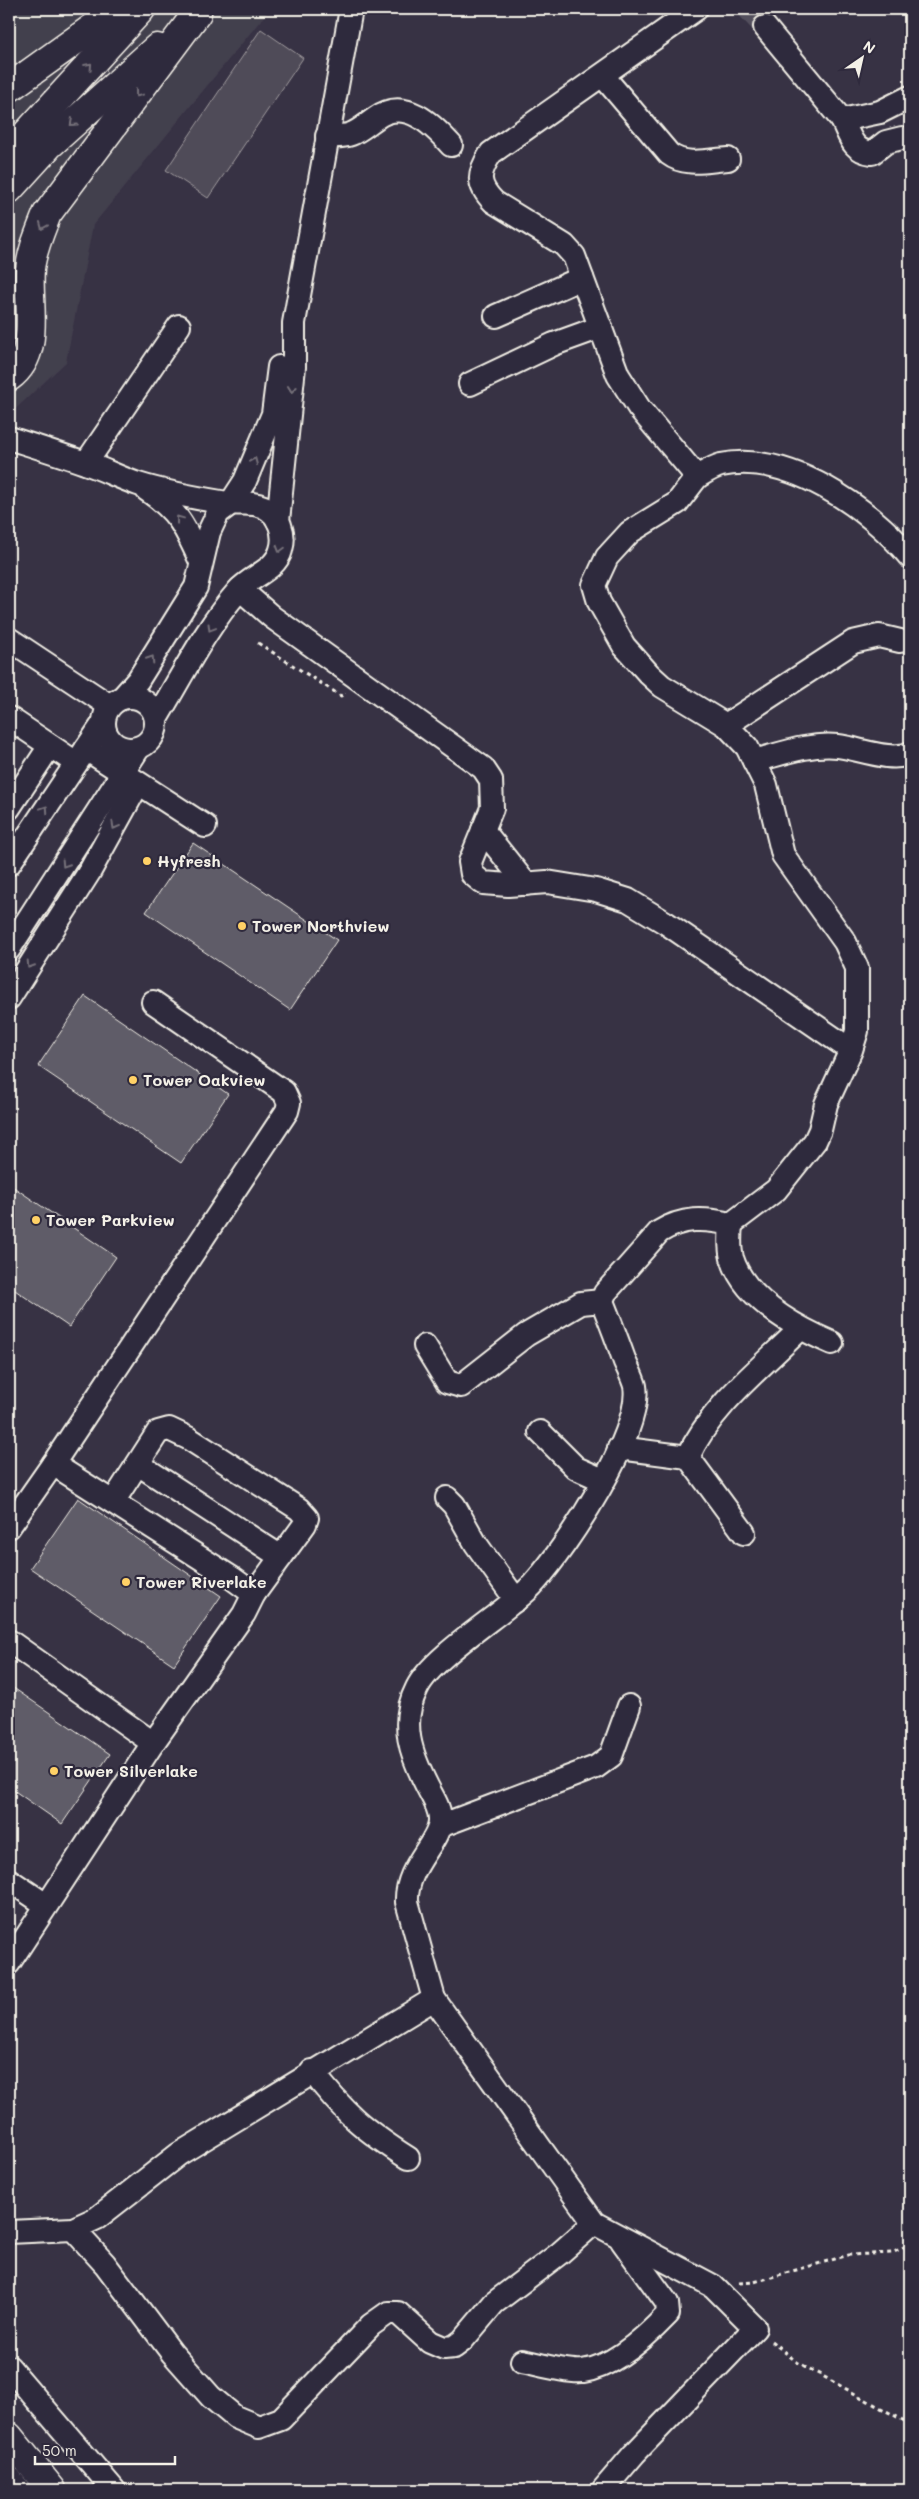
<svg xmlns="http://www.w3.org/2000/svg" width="919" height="2499" font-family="Mali,sans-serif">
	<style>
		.built { fill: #433f4e }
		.green { fill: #504b59; stroke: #a29ea0 }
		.building { fill: #5f5c67; stroke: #f4f1e8 }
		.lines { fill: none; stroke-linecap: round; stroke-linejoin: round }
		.minor-tunnel { stroke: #534f5d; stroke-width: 22; stroke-dasharray: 22 11; stroke-linecap: butt }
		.minor-casing { stroke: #f4f1e8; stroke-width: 26 }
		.major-casing { stroke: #f4f1e8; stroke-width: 31 }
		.path { stroke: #f4f1e8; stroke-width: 3; stroke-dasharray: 4 4; stroke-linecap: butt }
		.minor { stroke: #2f2a3d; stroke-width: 22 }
		.major { stroke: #2f2a3d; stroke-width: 28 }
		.oneway { stroke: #747079 }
		.poi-dot { fill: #ffd166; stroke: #2f2a3d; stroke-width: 2 }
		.labels { text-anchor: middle; stroke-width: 4.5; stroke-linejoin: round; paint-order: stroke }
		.poi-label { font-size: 16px; font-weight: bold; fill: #f4f1e8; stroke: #2f2a3d; text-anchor: start }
	</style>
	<rect width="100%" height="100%" fill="#373244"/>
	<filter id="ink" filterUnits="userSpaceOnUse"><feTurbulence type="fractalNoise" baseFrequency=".02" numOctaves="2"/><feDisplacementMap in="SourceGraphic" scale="10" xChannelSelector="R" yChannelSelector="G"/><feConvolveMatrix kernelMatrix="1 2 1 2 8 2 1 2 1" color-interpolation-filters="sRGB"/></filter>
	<g filter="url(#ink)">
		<path class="built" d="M9 9H270L93 225 66 362 9 415Z"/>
		<path class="green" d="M261 29 303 58 208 198 166 170Z"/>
		<g class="building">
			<path d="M193 843 337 940 290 1010 146 912Z"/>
			<path d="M85 996 228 1094 181 1163 38 1066Z"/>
			<path d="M9 1184 116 1257 69 1327 9 1286Z"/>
			<path d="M78 1498 221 1596 174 1665 30 1568Z"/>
			<path d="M9 1685 110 1754 62 1824 9 1787Z"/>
		</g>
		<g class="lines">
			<path class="minor-tunnel" d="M748 9 765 27"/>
			<defs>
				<g id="minor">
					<path d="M765 27 842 120 880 112 910 97"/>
					<path d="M603 76 669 154C686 167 709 160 728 159"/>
					<path d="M842 120C850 136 852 151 872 153L886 142 902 138"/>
					<path d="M327 136C353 138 356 132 376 118 405 97 432 124 451 145"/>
					<path d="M496 316 582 278"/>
					<path d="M470 384 554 344 601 327"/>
					<path d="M9 438C34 446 60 454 85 463 103 469 120 478 138 484 166 493 197 498 227 503 240 505 251 501 264 507 279 514 286 534 281 550 276 570 251 576 238 591 205 629 182 676 156 719"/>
					<path d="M86 463 179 326"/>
					<path d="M697 477C704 473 713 467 721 465 788 451 870 508 910 557"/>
					<path d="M147 490C179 512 185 527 201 562"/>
					<path d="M278 521 294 367V323L351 9"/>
					<path d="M240 589 272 617 483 768 491 780 492 808 470 862 472 874 483 883 508 885 547 882 596 890 628 900 666 923 845 1046"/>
					<path d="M9 639 110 706"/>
					<circle cx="130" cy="723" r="26"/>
					<path d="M122 698 138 680 196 587 209 532 218 513 230 504 245 481 273 414 279 367"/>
					<path d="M9 718 76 763"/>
					<path d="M726 725 853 642 879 636 900 641"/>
					<path d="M86 749 205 826"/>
					<path d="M754 761C781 754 809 743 838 746 857 748 893 763 910 753"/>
					<path d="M9 808 50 746"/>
					<path d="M483 830 526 884"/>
					<path d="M9 864 104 722"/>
					<path d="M9 949 138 749"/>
					<path d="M9 998 90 871 138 784"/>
					<path d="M731 1224C730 1235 729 1247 732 1258 745 1300 795 1327 832 1343"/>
					<path d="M425 1346 447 1382 461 1386 526 1335 581 1303 602 1301"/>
					<path d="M540 1432 576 1468 603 1480"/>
					<path d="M619 1448 688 1457 744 1533"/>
					<path d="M688 1457C711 1406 761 1368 800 1329"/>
					<path d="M138 1464 281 1557"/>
					<path d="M447 1498 454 1505 476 1544 516 1600"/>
					<path d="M113 1502 158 1432 169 1429 188 1438 299 1509 307 1518 305 1524 254 1594"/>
					<path d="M9 1527 53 1464"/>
					<path d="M9 1641 153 1743"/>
					<path d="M440 1826 596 1767 611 1756 629 1706"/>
					<path d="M9 1880 46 1905"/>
					<path d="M9 1963 153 1743 244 1614 254 1594 232 1578 53 1464 287 1111 289 1103 284 1092 153 1002"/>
					<path d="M434 1999 594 2223 713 2286 755 2328 634 2454 603 2490"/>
					<path d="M312 2071C343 2112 364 2130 408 2158"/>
					<path d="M73 2229 105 2264 172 2353 211 2397 235 2417 259 2427 281 2419 371 2325 388 2313H398L430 2342 444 2348 454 2347 462 2341 494 2303 560 2253 594 2223"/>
					<path d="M9 2232 73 2229 97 2218 179 2154 434 1999 407 1902C405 1866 441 1842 440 1819 440 1808 433 1798 428 1788 411 1755 399 1723 417 1688 430 1661 485 1625 509 1605 518 1598 528 1591 535 1582 566 1548 643 1432 635 1386 633 1378 628 1369 625 1362 618 1342 610 1321 602 1301L605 1293 659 1232C683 1217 704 1218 731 1224L776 1190 815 1141 820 1130 826 1104 851 1050 857 1031V968L845 942 783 855 766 785 747 747 726 725 662 686 649 674 624 646 599 602 594 585 607 557 630 532 677 503 697 477 639 408 618 375 574 256 564 245 494 202C476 184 478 173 491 153L696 9"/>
					<path d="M522 2361C537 2364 570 2373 583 2371 614 2367 647 2336 668 2314L667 2303 622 2241"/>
					<path d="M9 2367 114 2490"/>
				</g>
				<g id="major">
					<path d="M9 88 119 9"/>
					<path d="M9 153 141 9"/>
					<path d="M9 189 49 145 157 48"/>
					<path d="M9 377C42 353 27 305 30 269 32 250 40 232 47 214L197 13"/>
					<path d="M9 2437 52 2490"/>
					<path d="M9 2481 16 2490"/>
				</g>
			</defs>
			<use href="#minor" class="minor-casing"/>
			<use href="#major" class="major-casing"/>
			<g class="path">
				<path d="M258 643 341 696 345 692"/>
				<path d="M739 2283 754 2282 849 2255 892 2253 910 2244"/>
				<path d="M771 2341 797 2362 910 2424"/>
			</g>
			<use href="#minor" class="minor"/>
			<use href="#major" class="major"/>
		</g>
		<defs><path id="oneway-chevron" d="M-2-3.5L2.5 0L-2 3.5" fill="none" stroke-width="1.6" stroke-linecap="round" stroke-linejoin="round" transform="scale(1.25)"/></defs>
		<g class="oneway">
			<use href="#oneway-chevron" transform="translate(89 66) rotate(-48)"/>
			<use href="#oneway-chevron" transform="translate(138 94) rotate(127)"/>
			<use href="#oneway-chevron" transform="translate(73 123) rotate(138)"/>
			<use href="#oneway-chevron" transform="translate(43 226) rotate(113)"/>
			<use href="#oneway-chevron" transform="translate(292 389) rotate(96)"/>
			<use href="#oneway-chevron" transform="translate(254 461) rotate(-67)"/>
			<use href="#oneway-chevron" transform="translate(179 519) rotate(-127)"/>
			<use href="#oneway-chevron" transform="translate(280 549) rotate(106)"/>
			<use href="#oneway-chevron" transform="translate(211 628) rotate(121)"/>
			<use href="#oneway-chevron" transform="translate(151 659) rotate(-57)"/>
			<use href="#oneway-chevron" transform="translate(45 809) rotate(-56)"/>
			<use href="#oneway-chevron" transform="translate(115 826) rotate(119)"/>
			<use href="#oneway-chevron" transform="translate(65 864) rotate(123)"/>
			<use href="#oneway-chevron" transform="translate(30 965) rotate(123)"/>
		</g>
	</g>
	<g class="poi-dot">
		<circle cx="147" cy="861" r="5"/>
		<circle cx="242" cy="926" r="5"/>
		<circle cx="133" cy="1080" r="5"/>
		<circle cx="36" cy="1220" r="5"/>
		<circle cx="126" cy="1582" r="5"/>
		<circle cx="54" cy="1771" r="5"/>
	</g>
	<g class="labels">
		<g class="poi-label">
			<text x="157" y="867">Hyfresh</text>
			<text x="252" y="932">Tower Northview</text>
			<text x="143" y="1086">Tower Oakview</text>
			<text x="46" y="1226">Tower Parkview</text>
			<text x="136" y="1588">Tower Riverlake</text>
			<text x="64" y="1777">Tower Silverlake</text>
		</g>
	</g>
	<rect width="919" height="2499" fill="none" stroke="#2f2a3d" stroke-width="30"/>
	<rect x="15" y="15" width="889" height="2469" fill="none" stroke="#f4f1e8" stroke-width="2" filter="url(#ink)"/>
	<g transform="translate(862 58) rotate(34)" stroke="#2f2a3d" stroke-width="4" paint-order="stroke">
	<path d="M0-4L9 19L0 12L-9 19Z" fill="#f4f1e8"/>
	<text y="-8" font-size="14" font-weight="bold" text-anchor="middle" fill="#f4f1e8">N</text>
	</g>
	<path d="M35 2456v8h140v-8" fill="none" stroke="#f4f1e8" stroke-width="2.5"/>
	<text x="42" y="2456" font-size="15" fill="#f4f1e8" stroke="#2f2a3d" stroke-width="4" paint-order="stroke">50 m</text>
</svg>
